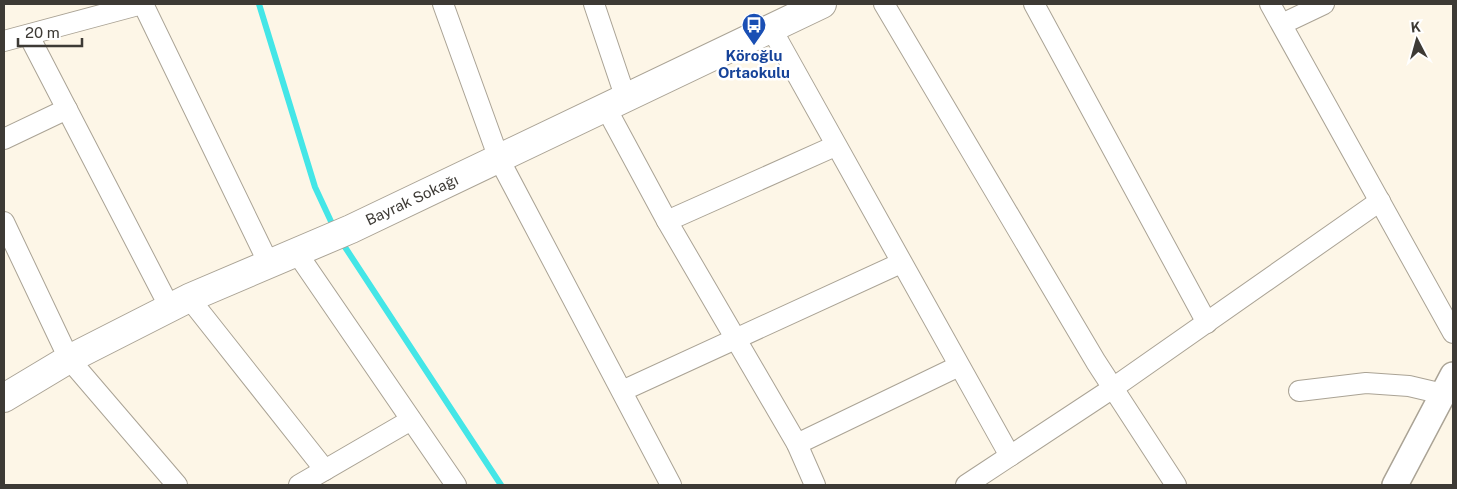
<svg xmlns="http://www.w3.org/2000/svg" width="1457" height="489" font-family="'Public Sans',sans-serif">
	<style>
		.lines { fill: none; stroke-linecap: round; stroke-linejoin: round }
		.stream { stroke: #44e6e7; stroke-width: 6 }
		.minor-casing { stroke: #aaa395; stroke-width: 22 }
		.tertiary-casing { stroke: #aaa395; stroke-width: 28 }
		.secondary-casing { stroke: #aaa395; stroke-width: 30 }
		.minor { stroke: #fff; stroke-width: 20 }
		.tertiary { stroke: #fff; stroke-width: 25 }
		.secondary { stroke: #fff; stroke-width: 28 }
		.labels { text-anchor: middle; stroke-width: 5; stroke-linejoin: round; paint-order: stroke }
		.transit-label { font-size: 15px; font-weight: bold; fill: #164399; stroke: #fff }
		.street-label { font-size: 15px; fill: #3d3a35; stroke: #fff }
	</style>
	<rect width="100%" height="100%" fill="#fdf6e7"/>
	<g class="lines">
		<g class="stream">
			<path d="M259 4 315 187 335 230"/>
			<path d="M341 241 501 485"/>
		</g>
		<defs>
			<g id="minor">
				<path d="M143 4 268 262"/>
				<path d="M443 4 499 159 671 485"/>
				<path d="M594 4 626 99"/>
				<path d="M884 4 1096 362 1176 485"/>
				<path d="M1034 4 1207 323"/>
				<path d="M1270 4 1453 333"/>
				<path d="M1282 24 1324 4"/>
				<path d="M771 28 1010 456"/>
				<path d="M29 36 170 308"/>
				<path d="M4 41 142 4"/>
				<path d="M606 108 667 221 797 444 815 485"/>
				<path d="M4 139 67 109"/>
				<path d="M667 221 835 146"/>
				<path d="M4 222 69 359 177 485"/>
				<path d="M297 253 456 485"/>
				<path d="M189 298 325 470"/>
				<path d="M622 391 901 263"/>
				<path d="M1299 391 1366 383 1409 386 1443 394"/>
				<path d="M797 444 959 366"/>
				<path d="M299 485 411 420"/>
				<path d="M966 485 1113 388 1380 201"/>
			</g>
			<path id="tertiary" d="M1395 485 1453 375"/>
			<path id="secondary" d="M4 398 69 359 189 298 351 229 822 4"/>
		</defs>
		<use href="#minor" class="minor-casing"/>
		<use href="#tertiary" class="tertiary-casing"/>
		<use href="#secondary" class="secondary-casing"/>
		<use href="#minor" class="minor"/>
		<use href="#tertiary" class="tertiary"/>
		<use href="#secondary" class="secondary"/>
	</g>
	<defs>
		<symbol id="bus-pin" viewBox="-11 -11 22 30"><path d="M0 17L-7.5 6A9.5 9.5 0 1 1 7.5 6Z" fill="#1a4fb4" stroke="#fff"/><path d="M-5-6H5V4H4V6H2V4H-2V6H-4V4H-5ZM-3.5-4V0h7V-4ZM-3.5 1.2v1.5H-2V1.2ZM2 1.2v1.5H3.5V1.2Z" fill="#fff"/></symbol>
	</defs>
	<g fill-rule="evenodd">
		<use href="#bus-pin" x="740" y="11" width="28" height="38"/>
	</g>
	<g class="labels">
		<g class="transit-label">
			<text x="754" y="61">Köroğlu<tspan x="754" dy="17">Ortaokulu</tspan></text>
		</g>
		<g class="street-label">
			<text transform="translate(412 200) rotate(-25)" y="5">Bayrak Sokağı</text>
		</g>
	</g>
	<rect width="1457" height="489" fill="none" stroke="#3d3a35" stroke-width="10"/>
	<g transform="translate(1417 40) rotate(354)" stroke="#ffffff" stroke-width="4" paint-order="stroke">
	<path d="M0-4L9 19L0 12L-9 19Z" fill="#3d3a35"/>
	<text y="-8" font-size="14" font-weight="bold" text-anchor="middle" fill="#3d3a35">K</text>
	</g>
	<path d="M18 38v8h64v-8" fill="none" stroke="#3d3a35" stroke-width="2.5"/>
	<text x="25" y="38" font-size="15" fill="#3d3a35" stroke="#ffffff" stroke-width="4" paint-order="stroke">20 m</text>
</svg>
